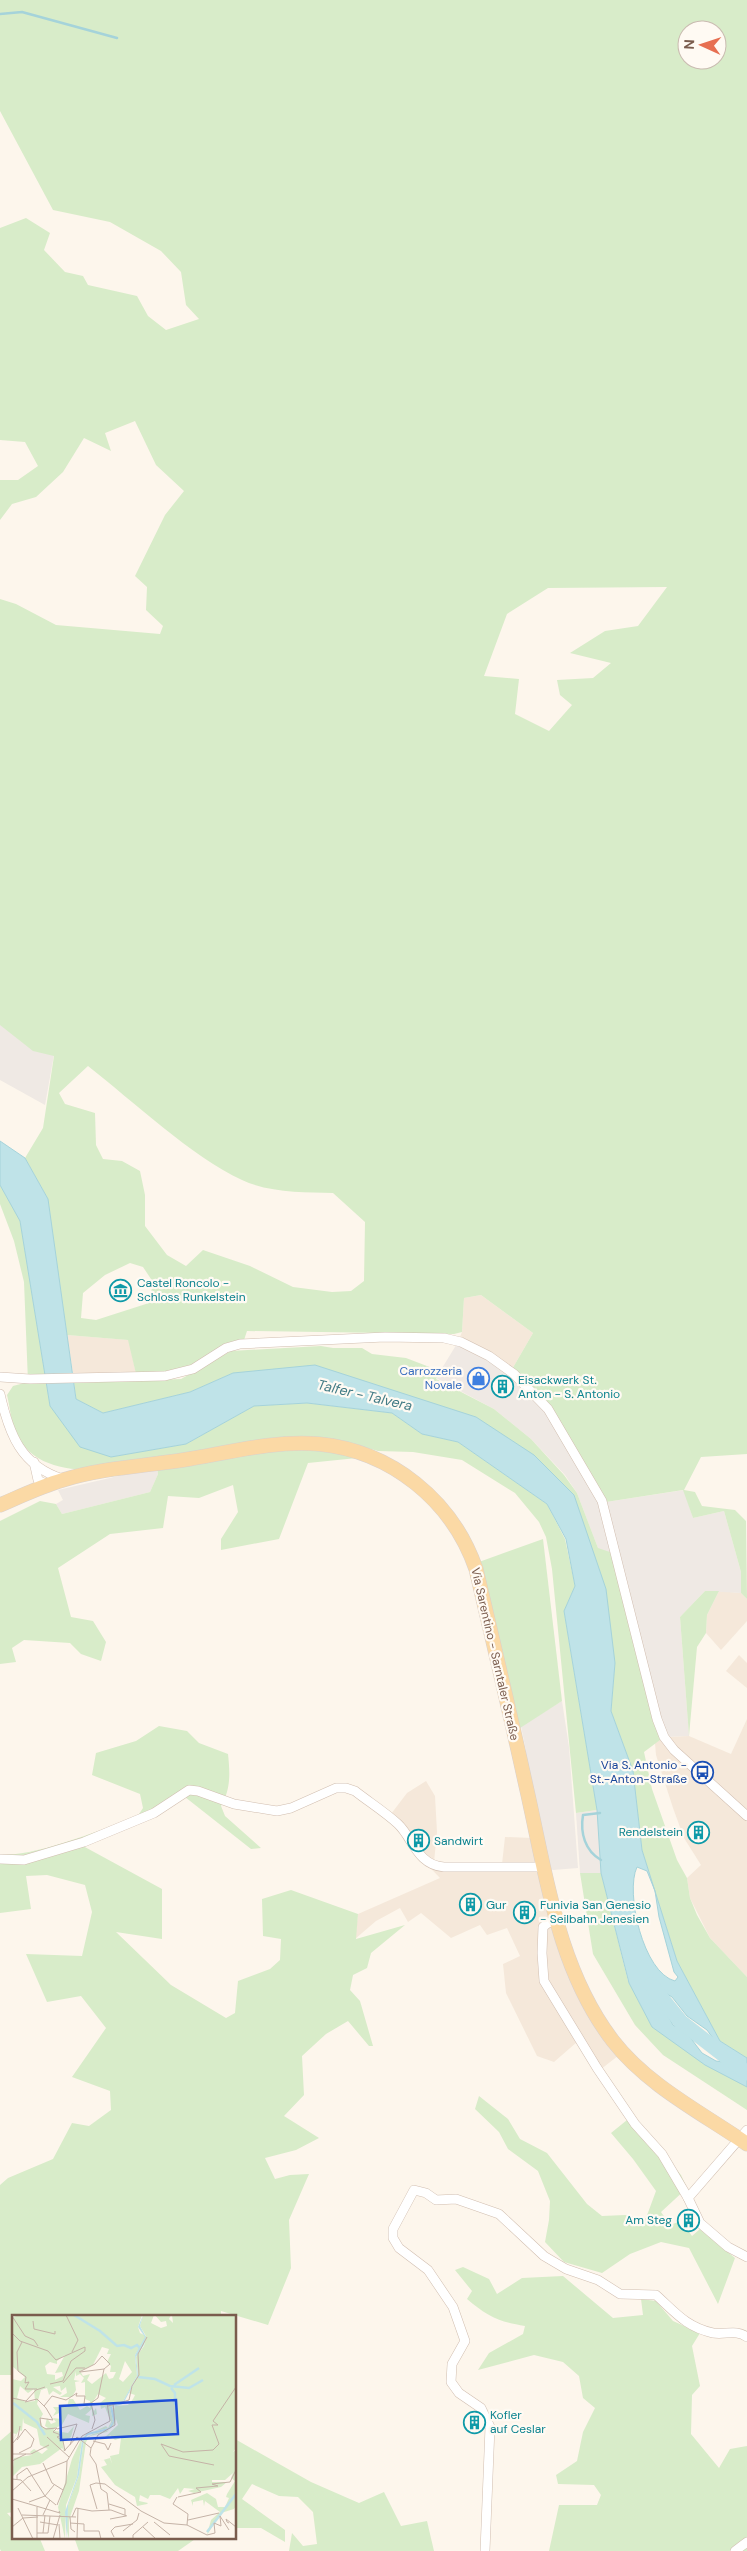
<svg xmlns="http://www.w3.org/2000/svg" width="747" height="2551" font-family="'DM Sans',sans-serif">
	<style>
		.residential { fill: #f5e8da }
		.industrial { fill: #efe9e4 }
		.green { fill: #d8ecc9; fill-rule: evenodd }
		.water { fill: #bfe3e8; stroke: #a5d3da; fill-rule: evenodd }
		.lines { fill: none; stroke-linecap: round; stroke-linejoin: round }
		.stream { stroke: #a5d3da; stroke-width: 2.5 }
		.river { stroke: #bfe3e8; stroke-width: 15 }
		.street-casing { stroke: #d1beb0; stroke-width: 10 }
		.primary-casing { stroke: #dad1cd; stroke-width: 15 }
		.street { stroke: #fff; stroke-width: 9 }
		.primary { stroke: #fbd9a5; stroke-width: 14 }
		.labels { text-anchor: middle; stroke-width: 4.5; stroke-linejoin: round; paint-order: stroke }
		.culture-label { font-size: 12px; fill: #0d838f; stroke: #fffaf3; text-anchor: start }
		.shop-label { font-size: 12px; fill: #366cbe; stroke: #fffaf3; text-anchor: end }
		.street-label { font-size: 12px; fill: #7a5c4d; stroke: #fffaf3 }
		.transit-label { font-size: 12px; fill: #164399; stroke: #fffaf3; text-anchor: end }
		.water-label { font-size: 14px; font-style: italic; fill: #437c86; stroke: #fffaf3 }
		.inset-river { fill: none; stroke: #bfe3e8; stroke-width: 2.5 }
		.inset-road { fill: none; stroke: #c5b3a7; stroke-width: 1 }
		.view { fill: #1d4ed8; fill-opacity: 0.15; stroke: #1d4ed8; stroke-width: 2.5 }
		.inset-edge { fill: none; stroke: #7a5c4d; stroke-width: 2.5 }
	</style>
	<rect width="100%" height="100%" fill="#fdf6ec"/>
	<g class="residential">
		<path d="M481 1295 533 1333 511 1371 458 1342 462 1332 464 1298Z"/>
		<path d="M67 1335 129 1340 136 1374H73Z"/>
		<path d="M719 1591 741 1593 747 1599V1621L721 1650 706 1633 707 1615Z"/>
		<path d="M739 1655 747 1663V1688L726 1671Z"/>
		<path d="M747 1719V1977L710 1938 690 1898 687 1878 701 1865 684 1838 673 1808 656 1755 655 1743 664 1737 689 1736 731 1754Z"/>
		<path d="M426 1781 435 1796 437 1832 434 1862 502 1864 505 1837 532 1838 571 1967 623 2052 596 2073 577 2042 554 2062 537 2056 506 1993 503 1964 520 1956 507 1928 487 1935 480 1925 451 1938 421 1913 408 1922 400 1908 376 1921 355 1939 358 1914 440 1878 405 1842 391 1814 407 1793Z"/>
	</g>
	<g class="industrial">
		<path d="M0 1024 54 1055 45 1105 0 1080Z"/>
		<path d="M458 1342 531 1388 606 1502 684 1490 693 1518 724 1511 741 1572V1593L705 1591 680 1617 689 1736 664 1737 598 1548 577 1493 565 1475 531 1439 494 1409 436 1378Z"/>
		<path d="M157 1467 158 1474 150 1492 62 1514 56 1504 63 1500 58 1490Z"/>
		<path d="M562 1701 569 1747 578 1868 553 1870 545 1867 519 1753 526 1751 521 1726Z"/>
		<path d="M597 1810 601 1873H580L576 1813Z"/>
	</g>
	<g class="green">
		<path d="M0 0H747V1454L701 1457 684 1490 695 1492 702 1506 735 1510 746 1521 747 1599 741 1593V1572L724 1511 693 1518 683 1490 606 1502 549 1408 511 1371 533 1333 481 1295 464 1298 462 1332 454 1334 247 1331 244 1340 191 1367 175 1372 136 1374 128 1340 67 1335 47 1197 25 1158 43 1128 54 1056 33 1051 0 1025V599L16 604 56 625 160 634 163 626 146 610 147 587 135 576 165 515 184 491 156 465 135 421 105 433 111 451 84 438 63 472 36 497 12 504 0 520V480H18L38 466 25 442 0 440V228L26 218 50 233 44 250 65 272 83 276 88 285 137 296 148 316 166 330 199 319 186 305 181 272 161 251 110 222 53 210 0 111ZM687 30H717V60H687ZM667 587 638 626 605 631 570 653 611 663 593 678 557 680 560 695 572 705 549 731 515 714 519 679 484 676 507 614 548 588ZM88 1066C134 1102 191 1156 242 1180 270 1193 304 1192 333 1193L365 1222 364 1281 351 1291 332 1292 293 1287 250 1266 203 1250 186 1266 167 1255 145 1226V1195L140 1171 122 1161 103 1159 96 1145 95 1113 65 1104 59 1093ZM130 1263 143 1267 153 1282 149 1303 96 1320 81 1318 83 1293 105 1275Z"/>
		<path d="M0 1185 20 1220 50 1406 111 1457 186 1444 254 1406 307 1403 392 1413 422 1434 458 1442 547 1504 565 1539 575 1586 564 1611 597 1810 576 1813 552 1569 546 1537 539 1522 515 1493 462 1460 413 1452 378 1451 343 1441 357 1458 308 1463 279 1539 221 1550V1539L238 1512 233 1485 199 1498 168 1496 163 1528 110 1534 58 1568 71 1617 93 1621 106 1642 101 1661 81 1654 70 1643 24 1640 12 1648 16 1662 0 1664V1521L40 1501 56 1504 62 1514 150 1492 158 1474 157 1467C113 1468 39 1484 16 1433 11 1422 10 1407 7 1395L13 1386 28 1382 24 1282 14 1241 0 1204Z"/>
		<path d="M321 1346 333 1348H362L372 1354 406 1358 440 1371 436 1379 494 1409 531 1439 564 1475 577 1493 598 1548 616 1554 664 1737 644 1752 652 1789 677 1860 687 1878 690 1898 697 1915 710 1938 747 1977V2058L720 2041 677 1961 642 1850 633 1771 611 1711 615 1663 574 1495 476 1417 233 1373 190 1392 103 1413 76 1399 74 1383 181 1379 231 1351Z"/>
		<path d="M543 1539 562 1701 517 1730 479 1562Z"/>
		<path d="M705 1591H719L707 1615 706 1633 697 1647 689 1736 680 1617Z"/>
		<path d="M159 1726 187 1731 199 1743 228 1754C230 1773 231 1789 221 1806L225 1816 261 1848 251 1849 185 1797 156 1816 83 1846 162 1889V1939L116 1932 171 1985 226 2018 235 2013 238 1981 270 1969 280 1960 281 1939 263 1936 262 1899 291 1890 358 1914 356 1939 405 1925 371 1953 367 1968 353 1975 350 1990 360 2001 373 2046H369L348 2021 326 2034 302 2056 304 2095 284 2116 319 2138 296 2150 265 2158 275 2179 290 2175 309 2174 289 2220 291 2268 268 2325 221 2311V2316H14L13 2385 11 2375H0V2185L8 2178 53 2159 72 2123 89 2126 111 2110 110 2091 72 2077 106 2028 81 1996 47 2002 26 1954 82 1956 92 1912 85 1885 47 1875 26 1876 31 1909 0 1913V1854C30 1859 105 1828 137 1817L143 1808 140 1794 92 1775 96 1753 136 1741Z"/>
		<path d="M580 1873H601L628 1981 652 2027 747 2087V2110L663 2055 635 2025 593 1954Z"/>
		<path d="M479 2096 508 2119 520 2139 547 2153 587 2204 602 2216 625 2215 646 2218 656 2191 633 2159 611 2133 632 2116 681 2175 687 2188 661 2212 670 2225 681 2221 692 2236 700 2229 735 2258 718 2304 689 2248 661 2242 630 2254 602 2273 564 2262 545 2242 549 2220 550 2201 538 2171 508 2149 499 2132 475 2109Z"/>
		<path d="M463 2267 489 2279 497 2294 522 2278 563 2276 613 2318 643 2315 641 2299 656 2301 673 2321 700 2333 692 2346 700 2386 692 2395 691 2434 719 2468 730 2449 747 2446V2551H549L559 2505H597L601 2495 594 2485 558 2484 556 2475 577 2461 583 2432 595 2408 583 2398 579 2376 563 2362 534 2355 478 2370 489 2353 523 2334 525 2326C499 2322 487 2316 467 2299L472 2291 455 2270Z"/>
		<path d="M14 2429V2512L7 2513 14 2521V2537L40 2539 45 2551H1L0 2549V2441Z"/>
		<path d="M235 2439 311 2482 359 2503 384 2492 401 2526 427 2521 434 2551H289L292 2533 303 2546 317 2544 313 2512 298 2497 279 2496 252 2484 242 2499 285 2530V2542L261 2528H235Z"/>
		<path d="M74 2537H198L178 2551H79Z"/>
	</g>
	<path class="water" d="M0 1141 25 1158 48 1199 76 1399 103 1413 190 1392 233 1373 315 1365 476 1417 534 1455 574 1495 606 1589 615 1663 611 1711 633 1771 642 1850 677 1961 720 2041 747 2058V2087L705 2065 652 2027 629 1983 601 1873 597 1810 564 1611 575 1586 566 1539 547 1504 458 1442 422 1434 392 1413 307 1403 254 1406 186 1444 111 1457 80 1447 50 1406 20 1221 0 1185ZM637 1867 647 1871 655 1891 659 1917 674 1972 678 1977 675 1981C643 1973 625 1892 637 1867ZM667 1994 672 1997 687 2016 707 2030 731 2063 716 2061 702 2053 686 2032 673 2025 663 2006Z"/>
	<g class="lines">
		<g class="stream">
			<path d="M0 14 22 12 117 38"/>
			<path d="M600 1813 583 1815C580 1833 585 1851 601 1860"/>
		</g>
		<path class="river" d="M651 1985 681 2022 747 2073"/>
		<defs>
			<g id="street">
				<path d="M0 1377 30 1379 165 1376 193 1369 226 1348 240 1344 385 1337 444 1338 461 1342 489 1356 514 1374 548 1409 602 1501 657 1719 664 1737 674 1750 747 1816"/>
				<path d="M0 1394C9 1434 21 1466 63 1479"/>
				<path d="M34 1462 38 1480 47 1485"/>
				<path d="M0 1859 24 1860 84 1842 154 1813 189 1790 198 1791 234 1804 277 1811 291 1808 336 1788H346L355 1791C369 1802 385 1812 398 1824 413 1838 417 1865 444 1867H545"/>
				<path d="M557 1920 548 1923 543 1927 542 1953 544 1981 597 2068 635 2124 662 2154 688 2198"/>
				<path d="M747 2130 688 2198 700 2223 728 2247 747 2257"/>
				<path d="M485 2551 490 2427 481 2408 459 2393 451 2382 452 2364 465 2341 453 2307 428 2270 399 2248 393 2238V2229L414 2190 426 2193 436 2200 456 2199 499 2214 544 2256 566 2269 598 2280 620 2294 656 2295C675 2312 686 2327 713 2333 726 2335 736 2329 747 2337"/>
				<path d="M735 2551 747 2542"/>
			</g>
			<path id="primary" d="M0 1505C21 1496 42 1486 63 1480 102 1468 144 1466 183 1460 227 1453 274 1440 319 1444 391 1451 452 1500 476 1569 493 1641 510 1713 526 1786 546 1873 557 1968 613 2041 647 2085 702 2113 747 2144"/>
		</defs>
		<use href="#street" class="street-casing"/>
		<use href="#primary" class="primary-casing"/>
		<use href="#street" class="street"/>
		<use href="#primary" class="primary"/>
	</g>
	<defs>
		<symbol id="museum-ring" viewBox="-11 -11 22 22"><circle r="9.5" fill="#fffaf3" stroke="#0f9aa8" stroke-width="1.5"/><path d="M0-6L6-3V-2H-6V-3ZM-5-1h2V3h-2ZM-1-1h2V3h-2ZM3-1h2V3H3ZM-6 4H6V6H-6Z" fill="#0f9aa8"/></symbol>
		<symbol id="shop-ring" viewBox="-11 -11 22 22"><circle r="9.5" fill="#fffaf3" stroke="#3f7fe0" stroke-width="1.5"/><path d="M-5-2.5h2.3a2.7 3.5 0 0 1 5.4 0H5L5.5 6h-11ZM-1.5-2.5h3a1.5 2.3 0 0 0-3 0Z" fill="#3f7fe0"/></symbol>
		<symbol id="building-ring" viewBox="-11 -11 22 22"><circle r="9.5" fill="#fffaf3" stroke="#0f9aa8" stroke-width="1.5"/><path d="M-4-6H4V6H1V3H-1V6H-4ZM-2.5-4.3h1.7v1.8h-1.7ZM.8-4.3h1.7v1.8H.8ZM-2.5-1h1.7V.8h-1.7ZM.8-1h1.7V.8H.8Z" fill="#0f9aa8"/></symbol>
		<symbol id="bus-ring" viewBox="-11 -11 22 22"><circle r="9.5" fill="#fffaf3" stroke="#1a4fb4" stroke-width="1.5"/><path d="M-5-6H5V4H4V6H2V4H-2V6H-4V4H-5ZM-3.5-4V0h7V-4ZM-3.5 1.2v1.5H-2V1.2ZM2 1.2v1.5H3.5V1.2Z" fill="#1a4fb4"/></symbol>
	</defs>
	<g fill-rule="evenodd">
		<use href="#museum-ring" x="108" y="1278" width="25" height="25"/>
		<use href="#shop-ring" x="466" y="1366" width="25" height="25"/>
		<use href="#building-ring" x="490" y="1374" width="25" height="25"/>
		<use href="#bus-ring" x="690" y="1760" width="25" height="25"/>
		<use href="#building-ring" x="686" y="1820" width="25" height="25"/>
		<use href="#building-ring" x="406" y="1828" width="25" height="25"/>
		<use href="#building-ring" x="458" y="1892" width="25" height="25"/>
		<use href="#building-ring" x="512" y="1900" width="25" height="25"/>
		<use href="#building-ring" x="676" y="2208" width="25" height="25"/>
		<use href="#building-ring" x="462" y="2410" width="25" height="25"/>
	</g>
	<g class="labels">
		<g class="culture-label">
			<text x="137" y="1287">Castel Roncolo -<tspan x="137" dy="14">Schloss Runkelstein</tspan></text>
			<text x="518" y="1384">Eisackwerk St.<tspan x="518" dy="14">Anton - S. Antonio</tspan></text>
			<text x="683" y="1836" text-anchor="end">Rendelstein</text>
			<text x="434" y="1845">Sandwirt</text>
			<text x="486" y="1909">Gur</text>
			<text x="540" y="1909">Funivia San Genesio<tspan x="540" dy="14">- Seilbahn Jenesien</tspan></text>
			<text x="672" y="2224" text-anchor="end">Am Steg</text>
			<text x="490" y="2419">Kofler<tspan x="490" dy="14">auf Ceslar</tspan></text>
		</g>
		<g class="shop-label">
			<text x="462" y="1375">Carrozzeria<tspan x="462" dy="14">Novale</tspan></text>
		</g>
		<g class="street-label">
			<text transform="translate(495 1654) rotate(77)" y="4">Via Sarentino - Sarntaler Straße</text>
		</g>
		<g class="transit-label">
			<text x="687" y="1769">Via S. Antonio -<tspan x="687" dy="14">St.-Anton-Straße</tspan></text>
		</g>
		<g class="water-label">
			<text transform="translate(365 1395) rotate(13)" y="5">Talfer - Talvera</text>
		</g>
	</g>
	<g transform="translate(12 2315)">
		<rect width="224" height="224" fill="#fdf6ec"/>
		<path d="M6 0H130L126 12 128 18 134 21 128 11 131 0H142L139 8 149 13 155 11 154 6 149 7 143 0H159L157 4 161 8 160 0H224V133L221 137 224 135V191L222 194 209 198 195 220 199 205 208 197 193 186 192 191 191 185 181 187V191L179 185 195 178 204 184 206 192H213L217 183 214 182 215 179 223 166 219 163 221 158 213 165H200V167H215L209 172 182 178 176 176 183 174 172 173 168 179 166 173 158 184 148 180H138L136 184 128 180 127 186 136 188 135 189 125 191 123 182 103 170 89 152 95 150 92 145 88 146 98 143 100 149 98 141 107 139 109 123 103 125 98 120 96 123H92L106 110 104 104 103 108 97 115 95 117 78 121 74 127 67 176 57 205V224L54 212 56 190 67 160 72 124 81 119 97 115 103 103 100 92 102 94 103 91 116 90 121 84 123 80 117 78 126 61 124 42 132 31 134 23 123 40 125 61 117 76 110 88 98 92 101 106 97 113 83 116 94 111 96 113 99 107 93 92 89 94 88 88 94 83 86 79 79 90 82 96 84 93 85 99 80 101V94L73 100 78 101 77 108 56 99 50 110 41 114 48 119 44 116 56 118 62 111 59 122 51 127 52 136 50 133 28 149 10 152 0 162 2 143 20 140 18 137 22 134 30 139 36 134 28 130 25 114 12 108 11 103 10 116 7 115 0 127 4 119 0 118V64L9 66 13 62 0 51V3ZM90 32 97 34 95 39H99L95 47 99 51 98 57H104L101 63 97 64 94 58 80 69 75 65 78 59 71 61 68 56 81 50ZM53 40 43 58 50 57 51 61 43 65V60L35 59 33 51 38 47 45 49V46ZM113 46 120 57 111 67 107 64ZM64 56V61L68 59 72 63 69 68 73 67V84L78 86V93L75 91 68 95 61 84H57L55 92H41L44 96 41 101 47 98 49 104 41 103 44 107 39 109 35 103 33 111 36 113H31L28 104 31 99 25 89 29 75 35 73 37 80 41 76 48 80 50 78 41 72 48 71 49 76 54 72 55 78 48 82H60L64 75 63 67 68 66 62 65ZM8 71 16 78 22 74 23 86 14 87 5 83ZM75 118 70 125 65 162 54 190 53 224 46 192 60 144 69 125Z" fill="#d8ecc9" fill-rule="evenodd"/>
		<path d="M131 0 128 11 134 22 132 30 124 42 126 61 111 89 100 92 103 103 99 113 93 116 76 120 72 124 67 160 56 190 55 224 53 197 65 162 70 126 75 118 97 113 101 106 98 92 110 88 125 61 123 40 133 22 126 12Z" fill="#bfe3e8"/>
		<path class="inset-river" d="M62 0 88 16 105 31 112 30 119 33 125 30 128 33M126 62 143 64 158 71 177 73 191 65M162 70 187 53M159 73 163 78V90M1 88 25 107 33 120M195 217 224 179"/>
		<path class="inset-road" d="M54 0 66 25 60 37M0 1 13 21 22 25 26 31M21 6 22 14 43 19V16M0 18 8 26 36 36 44 45 73 32V36L59 46 51 66 38 69M10 27 5 37 6 56 14 62 13 68 17 67 13 74H25M67 57 83 49 90 41 98 49 92 54 86 83 79 88M68 57 92 54M51 68 64 53H73M0 83 14 86 24 75 33 72M13 87 25 84 34 93 41 105 28 103 29 111 34 114 45 113 41 117 49 120 45 122 51 126 53 136M79 88 83 105 80 114M32 91 40 81 54 85 65 78 64 81H73L72 89 79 88M96 91 117 85 120 71 127 60 126 39 135 22M45 114 65 109 58 130M35 122 57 142M5 125 13 114 22 124 19 132 7 138M81 126 93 129 96 135 99 128M0 129 6 122 8 111M79 133 86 120 103 110 101 88M52 136 65 122 79 133 78 140 84 149 89 174 95 178 97 195M0 139H19L37 130M0 146 14 139M31 148 40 168 51 175M202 150 157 141 149 129 171 137 201 135 207 129 200 110H206L201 106 224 72M0 164 9 165 19 176M5 164V160L15 153 33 181 44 190M84 168 93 169 129 196M84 168 78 170 85 194M206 171 200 169 218 167 224 155M0 176 16 162 55 146M165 182 161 189 176 199 175 210M166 182 189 177 184 173 206 171M0 184 48 198 47 196M17 187 33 181 42 170M97 189 113 194V200M45 190 54 168 55 146 70 121 98 106 95 88M6 193 21 224M129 196 152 208 175 210 195 220M10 200 64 202M31 200 38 185M58 202 59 214 63 217M60 202 64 193 80 196 99 195 115 201M98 204 114 201M176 205 207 198M28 207 46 210M142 207 158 220M58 208 72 209V216M217 208 215 207 214 204 224 212M47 209 48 224M0 212 11 203 26 202M131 212 144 224M72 216H87L89 224M111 216 125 205 127 198M25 218H36L38 201M31 218 33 200M195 220 203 218 202 208 209 211 208 201 217 215M102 222 99 216 103 212 121 209M25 224V192M41 224 48 200M65 224 66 193M121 224V220L136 207"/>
		<path class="view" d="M164 85 166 119 49 125 48 91Z"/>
		<rect width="224" height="224" class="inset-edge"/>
	</g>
	<g transform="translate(702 45) rotate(273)"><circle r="24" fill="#fffaf3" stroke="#cabbb1"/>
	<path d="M0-4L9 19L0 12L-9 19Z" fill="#e76f51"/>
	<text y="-8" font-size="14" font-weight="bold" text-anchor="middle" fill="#7a5c4d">N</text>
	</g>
</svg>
